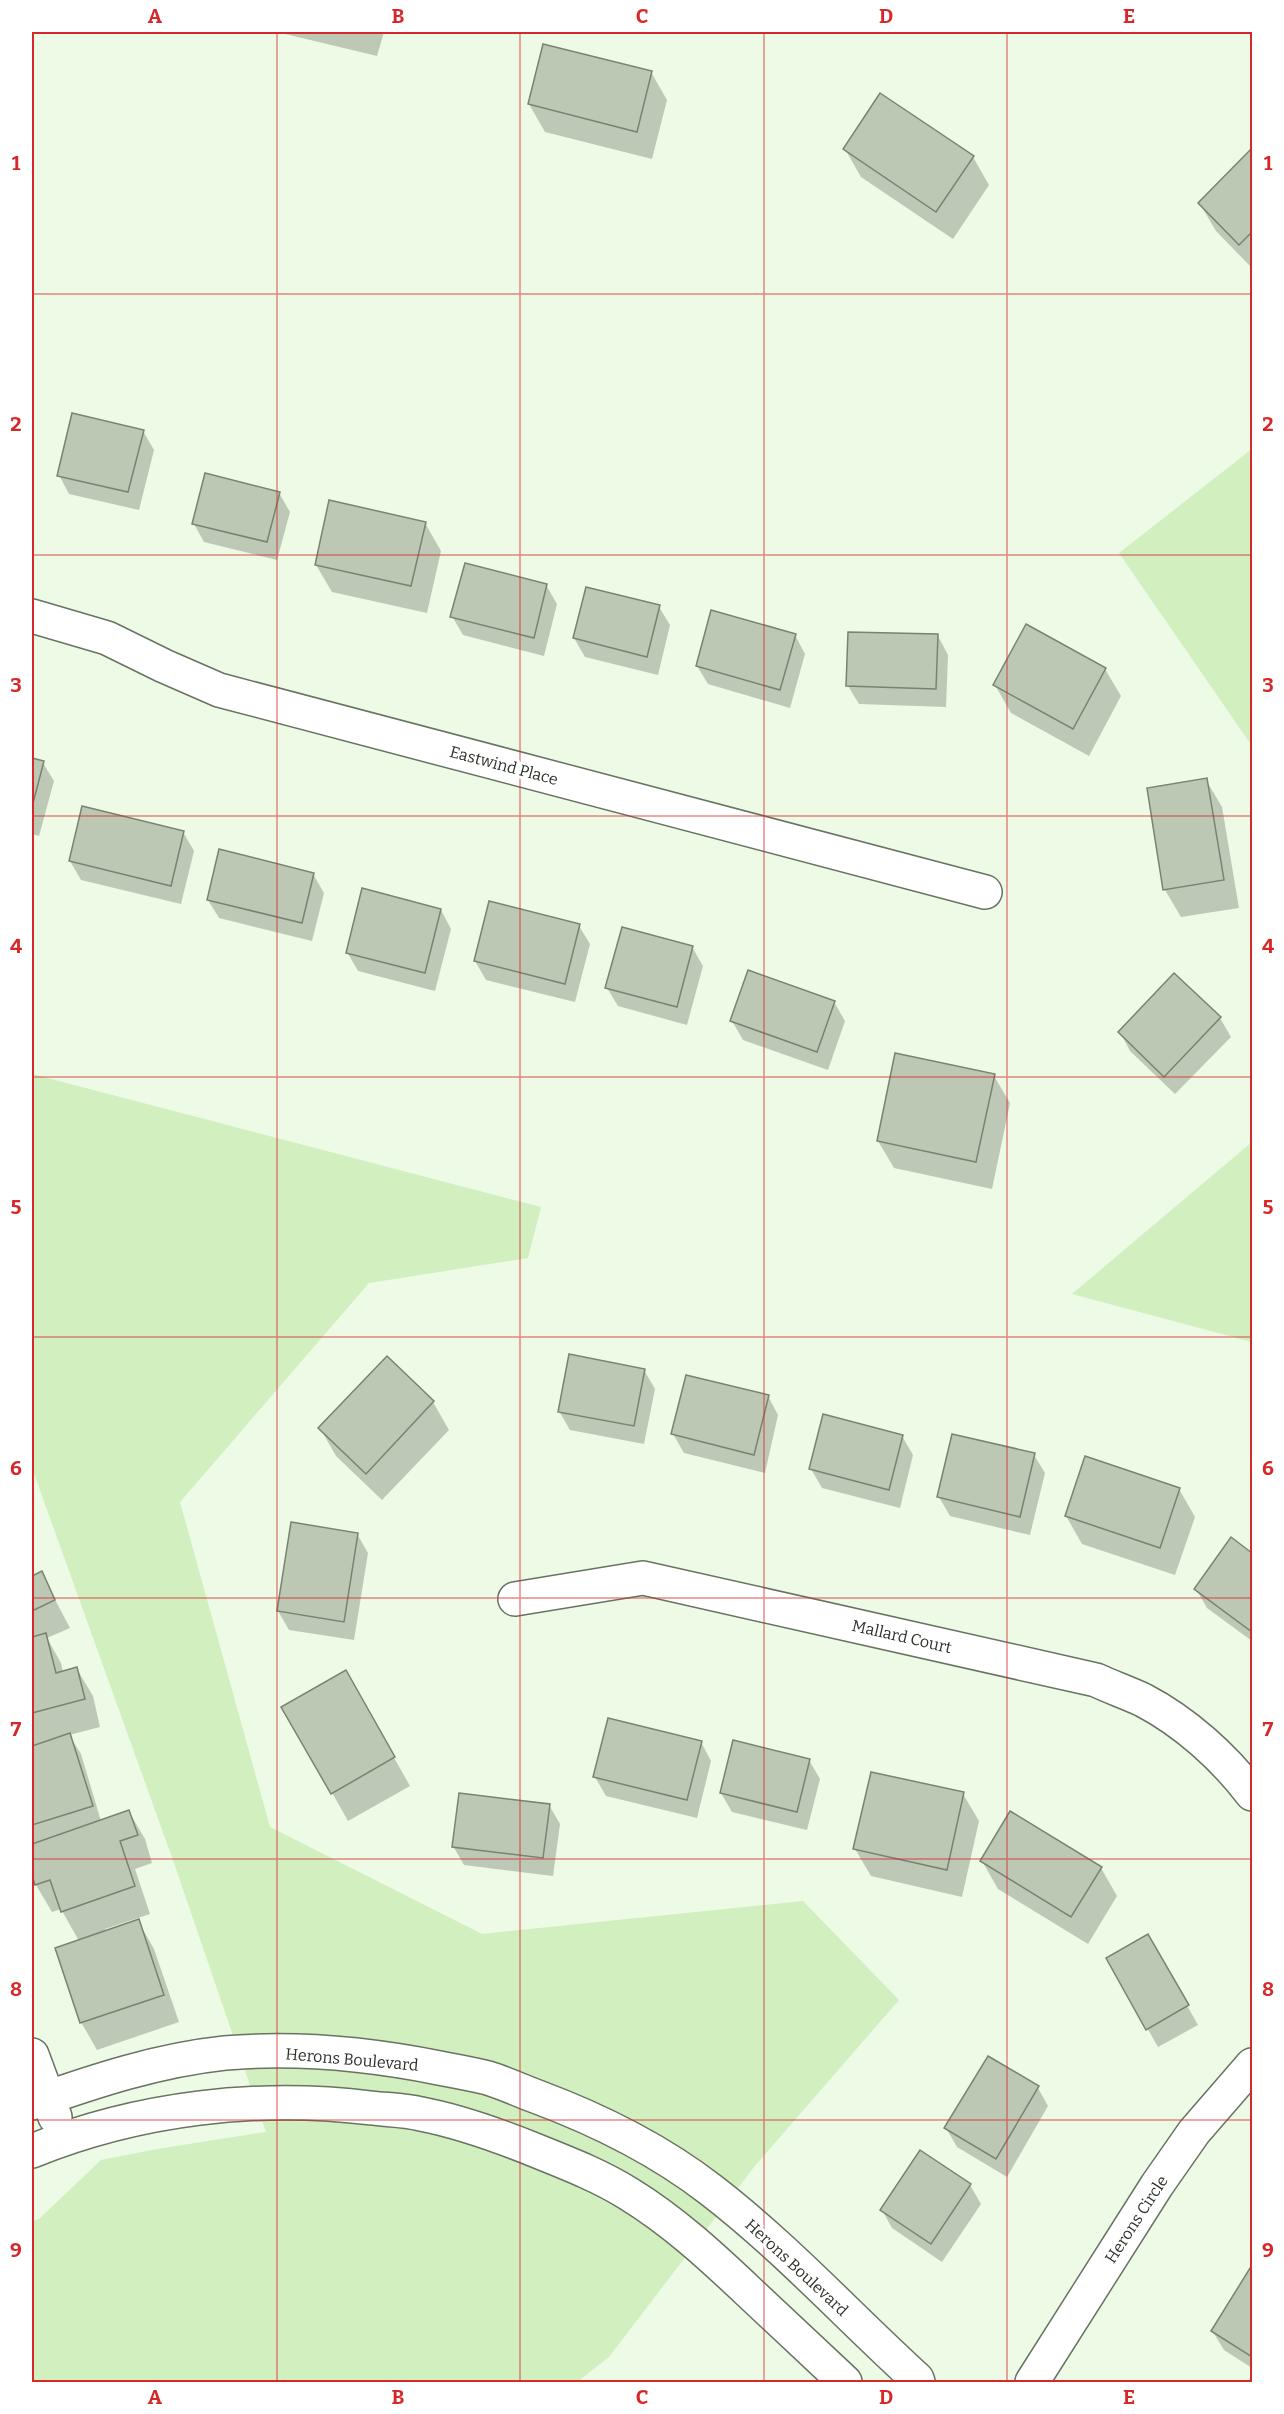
<svg xmlns="http://www.w3.org/2000/svg" width="1284" height="2414" font-family="Bitter,serif">
	<style>
		.green { fill: #d1efbf }
		.shadow { fill: #0003 }
		.building { fill: #bcc8b4; stroke: #788371; stroke-width: 1.5 }
		.lines { fill: none; stroke-linecap: round; stroke-linejoin: round }
		.minor-casing { stroke: #687361; stroke-width: 36 }
		.minor { stroke: #fff; stroke-width: 33 }
		.grid { fill: none; stroke: #d62828; stroke-width: 1.5; stroke-opacity: 0.55 }
		.labels { text-anchor: middle; stroke-width: 6; stroke-linejoin: round; paint-order: stroke }
		.street-label { font-size: 16px; fill: #2d322a; stroke: #fff }
		.neatline { fill: none; stroke: #d62828; stroke-width: 2 }
		.grid-label { font-size: 20px; text-anchor: middle; font-weight: bold; fill: #d62828 }
	</style>
	<rect width="100%" height="100%" fill="#edfae5"/>
	<g class="green">
		<path d="M1252 449V746L1119 553Z"/>
		<path d="M32 1074 541 1207 528 1258 369 1283 180 1502 270 1827 482 1934 803 1901 899 2000 754 2167 609 2357 577 2382H32V2221L39 2219 101 2160 157 2149 266 2132 174 1863 32 1468Z"/>
		<path d="M1252 1142V1342L1072 1294Z"/>
	</g>
	<g class="shadow">
		<path d="M277 32H384L377 56Z"/>
		<path d="M651 72 667 100 652 159 545 132 529 104Z"/>
		<path d="M845 149 973 157 989 185 953 239 861 177Z"/>
		<path d="M1252 150V268L1216 231 1200 204Z"/>
		<path d="M143 431 154 450 139 510 69 494 59 475Z"/>
		<path d="M279 493 290 512 277 560 204 542 194 524Z"/>
		<path d="M425 523 441 551 427 613 332 592 316 565Z"/>
		<path d="M546 585 557 604 544 656 463 635 452 616Z"/>
		<path d="M659 607 670 625 658 675 585 657 574 638Z"/>
		<path d="M795 635 805 654 790 708 708 684 697 666Z"/>
		<path d="M938 636 948 655 946 707 859 704 848 686Z"/>
		<path d="M1105 669 1121 696 1089 756 1011 713 995 685Z"/>
		<path d="M32 759 43 763 54 781 39 836 32 834Z"/>
		<path d="M1206 780 1222 807 1239 908 1181 917 1165 890Z"/>
		<path d="M183 832 194 851 181 904 81 880 70 861Z"/>
		<path d="M313 874 324 893 312 941 219 918 208 900Z"/>
		<path d="M441 910 451 929 435 991 358 971 347 952Z"/>
		<path d="M579 926 590 944 575 1002 486 980 475 961Z"/>
		<path d="M692 947 703 966 687 1025 618 1006 607 988Z"/>
		<path d="M834 1002 845 1021 828 1070 743 1040 732 1021Z"/>
		<path d="M1220 1018 1231 1037 1175 1094 1130 1051 1120 1032Z"/>
		<path d="M994 1076 1010 1103 992 1189 894 1168 878 1141Z"/>
		<path d="M387 1358 433 1402 449 1430 382 1500 336 1456 320 1428Z"/>
		<path d="M644 1370 655 1389 644 1444 570 1430 559 1411Z"/>
		<path d="M768 1396 778 1415 765 1473 684 1453 673 1434Z"/>
		<path d="M902 1436 913 1455 900 1508 822 1488 811 1469Z"/>
		<path d="M1034 1455 1045 1473 1030 1535 950 1516 939 1497Z"/>
		<path d="M1179 1489 1195 1517 1175 1575 1082 1544 1066 1516Z"/>
		<path d="M357 1534 368 1553 354 1640 289 1630 278 1611Z"/>
		<path d="M1232 1539 1252 1554V1641L1207 1608 1196 1589Z"/>
		<path d="M41 1573 70 1628 47 1638 61 1663 63 1672 77 1669 93 1696 100 1727 69 1735 81 1754 101 1821 129 1812 145 1839 152 1863 135 1869 150 1914 105 1929 106 1932 138 1921 154 1949 179 2022 97 2050 81 2022 79 1941 61 1909 52 1912 36 1885 32 1871V1578Z"/>
		<path d="M346 1672 410 1786 348 1821 284 1707Z"/>
		<path d="M701 1742 711 1761 697 1818 606 1796 595 1777Z"/>
		<path d="M809 1760 820 1779 807 1830 732 1812 721 1793Z"/>
		<path d="M963 1794 979 1821 962 1897 871 1876 855 1849Z"/>
		<path d="M549 1805 560 1824 553 1876 464 1865 453 1846Z"/>
		<path d="M982 1861 1101 1868 1117 1896 1088 1944 998 1889Z"/>
		<path d="M1148 1936 1198 2025 1158 2047 1108 1959Z"/>
		<path d="M1038 2088 1048 2106 1007 2177 957 2147 946 2128Z"/>
		<path d="M970 2185 981 2204 942 2262 892 2228 882 2210Z"/>
		<path d="M1252 2268V2368L1224 2350 1213 2332Z"/>
	</g>
	<g class="building">
		<path d="M543 44 652 71 637 132 528 104Z"/>
		<path d="M880 93 974 156 936 212 843 149Z"/>
		<path d="M1252 148V232L1239 245 1198 203Z"/>
		<path d="M72 413 144 430 128 492 57 476Z"/>
		<path d="M205 473 280 492 267 542 192 524Z"/>
		<path d="M329 500 426 522 411 586 315 565Z"/>
		<path d="M465 563 547 584 534 638 450 617Z"/>
		<path d="M586 587 660 605 647 657 573 638Z"/>
		<path d="M711 610 796 634 780 690 696 666Z"/>
		<path d="M1026 624 1106 668 1073 729 993 685Z"/>
		<path d="M848 632 938 634 936 689 846 686Z"/>
		<path d="M32 758 44 761 32 807Z"/>
		<path d="M1207 778 1224 880 1163 890 1147 788Z"/>
		<path d="M82 806 184 831 171 886 69 861Z"/>
		<path d="M219 849 314 873 302 923 207 900Z"/>
		<path d="M362 888 441 909 425 973 346 953Z"/>
		<path d="M489 901 580 924 565 984 474 961Z"/>
		<path d="M622 927 693 946 677 1007 605 988Z"/>
		<path d="M748 970 835 1001 817 1052 730 1021Z"/>
		<path d="M1174 973 1221 1017 1164 1077 1118 1032Z"/>
		<path d="M895 1053 995 1074 976 1162 877 1141Z"/>
		<path d="M569 1354 645 1369 634 1426 558 1412Z"/>
		<path d="M387 1356 434 1401 366 1474 318 1428Z"/>
		<path d="M686 1375 769 1395 754 1455 671 1434Z"/>
		<path d="M823 1414 903 1435 889 1490 809 1469Z"/>
		<path d="M952 1434 1035 1453 1020 1517 937 1497Z"/>
		<path d="M1085 1456 1180 1488 1160 1548 1065 1516Z"/>
		<path d="M291 1522 358 1533 344 1622 277 1611Z"/>
		<path d="M1231 1537 1252 1553V1632L1194 1589Z"/>
		<path d="M42 1571 55 1600 32 1611V1576Z"/>
		<path d="M46 1633 56 1673 77 1667 85 1699 32 1713V1637Z"/>
		<path d="M346 1670 395 1757 331 1794 281 1707Z"/>
		<path d="M608 1718 702 1741 687 1800 593 1777Z"/>
		<path d="M70 1733 93 1806 32 1825V1746Z"/>
		<path d="M733 1740 810 1759 797 1812 720 1793Z"/>
		<path d="M871 1772 964 1792 947 1870 853 1849Z"/>
		<path d="M459 1793 550 1804 543 1858 452 1847Z"/>
		<path d="M129 1810 138 1835 120 1841 135 1886 61 1912 50 1880 35 1885 32 1875V1844Z"/>
		<path d="M1010 1811 1102 1867 1071 1917 980 1861Z"/>
		<path d="M139 1919 164 1995 80 2023 55 1948Z"/>
		<path d="M1148 1934 1189 2005 1146 2030 1106 1958Z"/>
		<path d="M988 2056 1039 2086 996 2159 944 2128Z"/>
		<path d="M920 2150 971 2184 931 2244 880 2210Z"/>
		<path d="M1252 2265V2357L1211 2331Z"/>
	</g>
	<g class="lines">
		<defs>
			<g id="minor">
				<path d="M32 616 107 638 164 666 219 690 985 892"/>
				<path d="M515 1599 643 1578 1096 1680C1111 1687 1128 1693 1143 1700 1185 1722 1224 1757 1252 1794"/>
				<path d="M32 2055 55 2117"/>
				<path d="M32 2103C95 2081 158 2060 225 2053 296 2047 369 2054 439 2068 455 2071 472 2074 488 2078 504 2083 519 2090 535 2096 597 2119 658 2149 711 2190 785 2247 848 2316 917 2379L918 2382"/>
				<path d="M32 2151C138 2108 258 2094 371 2108 388 2110 405 2110 421 2114 463 2122 503 2137 542 2153 572 2165 602 2177 629 2194 673 2221 711 2256 749 2292 781 2322 813 2352 845 2382"/>
				<path d="M1032 2382 1157 2185 1194 2132 1252 2065"/>
			</g>
		</defs>
		<use href="#minor" class="minor-casing"/>
		<use href="#minor" class="minor"/>
	</g>
	<path class="grid" d="M277 32V2382M520 32V2382M764 32V2382M1007 32V2382M32 294H1252M32 555H1252M32 816H1252M32 1077H1252M32 1337H1252M32 1598H1252M32 1859H1252M32 2120H1252"/>
	<g class="labels">
		<g class="street-label">
			<text transform="translate(504 765) rotate(15)" y="6">Eastwind Place</text>
			<text transform="translate(902 1636) rotate(13)" y="6">Mallard Court</text>
			<text transform="translate(352 2059) rotate(5)" y="6">Herons Boulevard</text>
			<text transform="translate(1136 2219) rotate(-57)" y="6">Herons Circle</text>
			<text transform="translate(797 2267) rotate(43)" y="6">Herons Boulevard</text>
		</g>
	</g>
	<rect width="1284" height="2414" fill="none" stroke="#ffffff" stroke-width="66"/>
	<rect x="33" y="33" width="1218" height="2348" class="neatline"/>
	<g class="grid-label">
		<text x="155" y="23">A</text>
		<text x="398" y="23">B</text>
		<text x="642" y="23">C</text>
		<text x="886" y="23">D</text>
		<text x="1129" y="23">E</text>
		<text x="16" y="170">1</text>
		<text x="1268" y="170">1</text>
		<text x="16" y="431">2</text>
		<text x="1268" y="431">2</text>
		<text x="16" y="692">3</text>
		<text x="1268" y="692">3</text>
		<text x="16" y="953">4</text>
		<text x="1268" y="953">4</text>
		<text x="16" y="1214">5</text>
		<text x="1268" y="1214">5</text>
		<text x="16" y="1475">6</text>
		<text x="1268" y="1475">6</text>
		<text x="16" y="1736">7</text>
		<text x="1268" y="1736">7</text>
		<text x="16" y="1996">8</text>
		<text x="1268" y="1996">8</text>
		<text x="16" y="2257">9</text>
		<text x="1268" y="2257">9</text>
		<text x="155" y="2404">A</text>
		<text x="398" y="2404">B</text>
		<text x="642" y="2404">C</text>
		<text x="886" y="2404">D</text>
		<text x="1129" y="2404">E</text>
	</g>
</svg>
